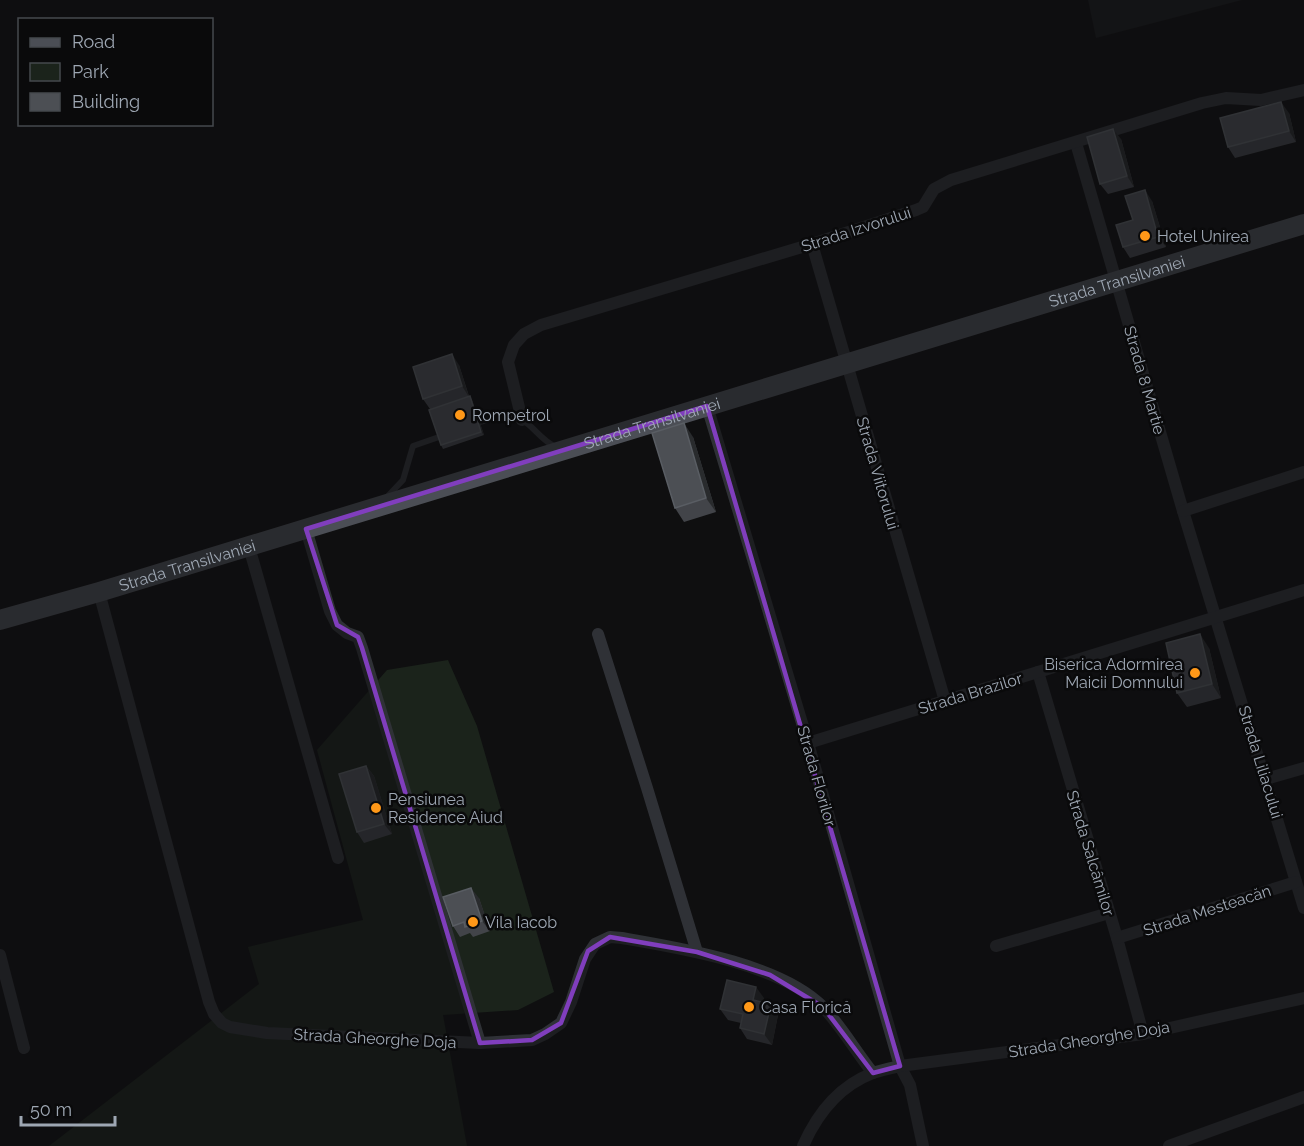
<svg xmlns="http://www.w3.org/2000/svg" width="1304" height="1146" font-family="Raleway,sans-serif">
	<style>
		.built { fill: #1a1b1d }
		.green { fill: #1b231b }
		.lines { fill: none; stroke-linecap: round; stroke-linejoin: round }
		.service { stroke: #2f3136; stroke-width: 6 }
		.minor { stroke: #2f3136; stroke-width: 12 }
		.primary { stroke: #4b4e55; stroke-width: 20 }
		.wall { fill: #424449 }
		.shaded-wall { fill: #292b2d }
		.building { fill: #4c4f54; stroke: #595d63; stroke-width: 1.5 }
		.marked { fill: none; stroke: #803ebd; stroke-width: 4.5; stroke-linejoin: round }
		.poi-dot { fill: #ff9818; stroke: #0a0a0b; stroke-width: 2 }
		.labels { text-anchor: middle; stroke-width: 5; stroke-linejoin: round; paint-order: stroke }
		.street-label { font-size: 16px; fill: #9ea7b3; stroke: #0a0a0b }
		.poi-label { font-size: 16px; fill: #9ea7b3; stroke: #0a0a0b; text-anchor: start }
	</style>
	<rect width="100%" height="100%" fill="#0f0f10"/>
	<path class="built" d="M1088 0H1242L1096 38Z"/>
	<path class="green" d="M448 660 477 726 554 992 518 1010 443 1015 467 1146H49L259 984 248 947 363 920 317 750 387 670Z"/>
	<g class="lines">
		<g class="service">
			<path d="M480 422C490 419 512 415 522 420 533 425 540 440 556 447"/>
			<path d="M387 497 403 480 413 446 439 437"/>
		</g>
		<g class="minor">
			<path d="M1076 143 1183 511 1304 908"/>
			<path d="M812 244 945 701"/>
			<path d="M707 406 808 743 900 1066 910 1085 923 1146"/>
			<path d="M522 420 508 362 514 345 524 334 541 325 812 244 916 210 923 207 934 189 951 180 1202 103 1226 98 1261 100 1304 90"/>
			<path d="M1183 511 1304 472"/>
			<path d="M306 529 330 611 337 625 347 633 358 637 362 648 480 1043"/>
			<path d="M249 547 338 858"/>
			<path d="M99 592 209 1002 214 1014 222 1023 230 1027 267 1033 480 1043 532 1040 545 1034 561 1023 571 1002 585 959 595 944 610 937 622 938C680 948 781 964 823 1007 842 1027 856 1052 873 1073"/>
			<path d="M598 634 647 788 697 952"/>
			<path d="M1038 672 1117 938 1143 1034"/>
			<path d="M808 743 1304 590"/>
			<path d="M1266 779 1304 768"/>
			<path d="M1117 938 1296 882"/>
			<path d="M996 946 1109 913"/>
			<path d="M0 955 24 1048"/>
			<path d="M803 1146C817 1114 839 1086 873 1073 881 1070 891 1068 900 1066L1143 1034 1304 998"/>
			<path d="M1169 1146 1304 1097"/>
		</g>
		<path class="primary" id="s1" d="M0 620 99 592 1304 224"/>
	</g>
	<g class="wall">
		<path d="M1289 113 1296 142 1235 158 1228 147Z"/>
		<path d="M1121 139 1134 187 1108 194 1100 184Z"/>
		<path d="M1152 201 1166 247 1130 258 1123 247 1133 220Z"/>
		<path d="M459 365 469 396 472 400 484 435 443 449 441 445 430 409 423 399Z"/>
		<path d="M693 437 716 512 684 522 675 508Z"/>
		<path d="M1209 648 1221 698 1187 707 1177 693Z"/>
		<path d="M366 766 374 776 392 834 364 843 357 832Z"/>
		<path d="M479 898 490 931 473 937 470 933 460 937 453 926Z"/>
		<path d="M764 998 762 1002 778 1015 772 1045 747 1039 740 1028 741 1023 728 1020 720 1009Z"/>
	</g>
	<g class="shaded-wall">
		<path d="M1281 102 1289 113 1296 142 1289 131Z"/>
		<path d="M1113 129 1121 139 1134 187 1127 176Z"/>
		<path d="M1145 190 1152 201 1166 247 1158 237Z"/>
		<path d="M452 354 459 365 469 397 462 386Z"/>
		<path d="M470 396 472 400 484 435 481 432Z"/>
		<path d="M684 423 693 437 716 512 706 498Z"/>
		<path d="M1200 634 1209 648 1221 698 1212 684Z"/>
		<path d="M366 766 374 776 392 834 384 824Z"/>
		<path d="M471 888 479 898 490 931 482 921Z"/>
		<path d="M756 987 764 998 761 1011 753 1000Z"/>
		<path d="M771 1004 778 1015 772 1045 764 1034Z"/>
	</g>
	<g class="building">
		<path d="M1281 102 1289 131 1228 147 1220 118Z"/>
		<path d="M1113 129 1127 176 1100 184 1087 137Z"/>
		<path d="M1145 190 1158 237 1123 247 1116 225 1133 220 1125 196Z"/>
		<path d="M452 354 462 386 423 399 413 367Z"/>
		<path d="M470 396 481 432 441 445 429 410Z"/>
		<path d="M684 423 706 498 675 508 652 433Z"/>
		<path d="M1200 634 1212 684 1177 693 1166 643Z"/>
		<path d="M366 766 384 824 357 832 339 774Z"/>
		<path d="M471 888 482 921 465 927 464 922 453 926 443 897Z"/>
		<path d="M727 980 756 987 753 1000 771 1004 764 1034 740 1028 743 1014 720 1009Z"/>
	</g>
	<path d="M0 0H1304V1146H0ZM707 406 900 1066 873 1073 823 1007 770 975 697 952 610 937 588 951 561 1023 532 1040 480 1043 362 648 358 637 337 625 306 529Z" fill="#0f0f10" fill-opacity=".55" fill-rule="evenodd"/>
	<path class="marked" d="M707 406 900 1066 873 1073 823 1007 770 975 697 952 610 937 588 951 561 1023 532 1040 480 1043 362 648 358 637 337 625 306 529Z"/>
	<g class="poi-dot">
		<circle cx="1145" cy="236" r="6"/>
		<circle cx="460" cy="415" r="6"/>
		<circle cx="1195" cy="673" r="6"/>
		<circle cx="376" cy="808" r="6"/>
		<circle cx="473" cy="922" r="6"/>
		<circle cx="749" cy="1007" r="6"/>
	</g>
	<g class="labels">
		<g class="street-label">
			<text transform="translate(856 229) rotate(-18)" y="6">Strada Izvorului</text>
			<text dy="6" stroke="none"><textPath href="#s1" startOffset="1167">Strada Transilvaniei</textPath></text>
			<text transform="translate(1145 380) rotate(74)" y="6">Strada 8 Martie</text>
			<text dy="6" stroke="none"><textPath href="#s1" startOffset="681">Strada Transilvaniei</textPath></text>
			<text transform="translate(878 473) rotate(74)" y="6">Strada Viitorului</text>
			<text dy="6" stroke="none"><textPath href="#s1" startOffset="195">Strada Transilvaniei</textPath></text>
			<text transform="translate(970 693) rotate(-17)" y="6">Strada Brazilor</text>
			<text transform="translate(1261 762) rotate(73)" y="6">Strada Liliacului</text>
			<text transform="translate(817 776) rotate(74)" y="6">Strada Florilor</text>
			<text transform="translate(1091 853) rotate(73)" y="6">Strada Salcâmilor</text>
			<text transform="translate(1207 910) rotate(-18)" y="6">Strada Mesteacăn</text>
			<text transform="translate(375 1038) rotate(3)" y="6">Strada Gheorghe Doja</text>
			<text transform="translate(1089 1039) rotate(-9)" y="6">Strada Gheorghe Doja</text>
		</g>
		<g class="poi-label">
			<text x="1157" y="242">Hotel Unirea</text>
			<text x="472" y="421">Rompetrol</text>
			<text x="1183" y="670" text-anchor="end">Biserica Adormirea<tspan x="1183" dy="18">Maicii Domnului</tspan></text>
			<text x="388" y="805">Pensiunea<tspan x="388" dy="18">Residence Aiud</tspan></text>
			<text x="485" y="928">Vila Iacob</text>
			<text x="761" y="1013">Casa Florică</text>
		</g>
	</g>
	<rect x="18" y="18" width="195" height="108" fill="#0a0a0b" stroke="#45494e" stroke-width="1.5"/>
	<rect x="30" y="38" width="30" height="9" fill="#4b4e55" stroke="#45494e" stroke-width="1.5"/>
	<text x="72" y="48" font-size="18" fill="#9ea7b3">Road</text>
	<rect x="30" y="63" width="30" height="18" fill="#1b231b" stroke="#45494e" stroke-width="1.5"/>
	<text x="72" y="78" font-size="18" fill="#9ea7b3">Park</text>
	<rect x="30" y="93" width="30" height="18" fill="#4c4f54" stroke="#45494e" stroke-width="1.5"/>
	<text x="72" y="108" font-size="18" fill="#9ea7b3">Building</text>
	<path d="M21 1116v9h94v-9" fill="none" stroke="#9ea7b3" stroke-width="3"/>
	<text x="30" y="1116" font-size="18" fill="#9ea7b3" stroke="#0a0a0b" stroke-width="4.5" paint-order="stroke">50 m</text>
</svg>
